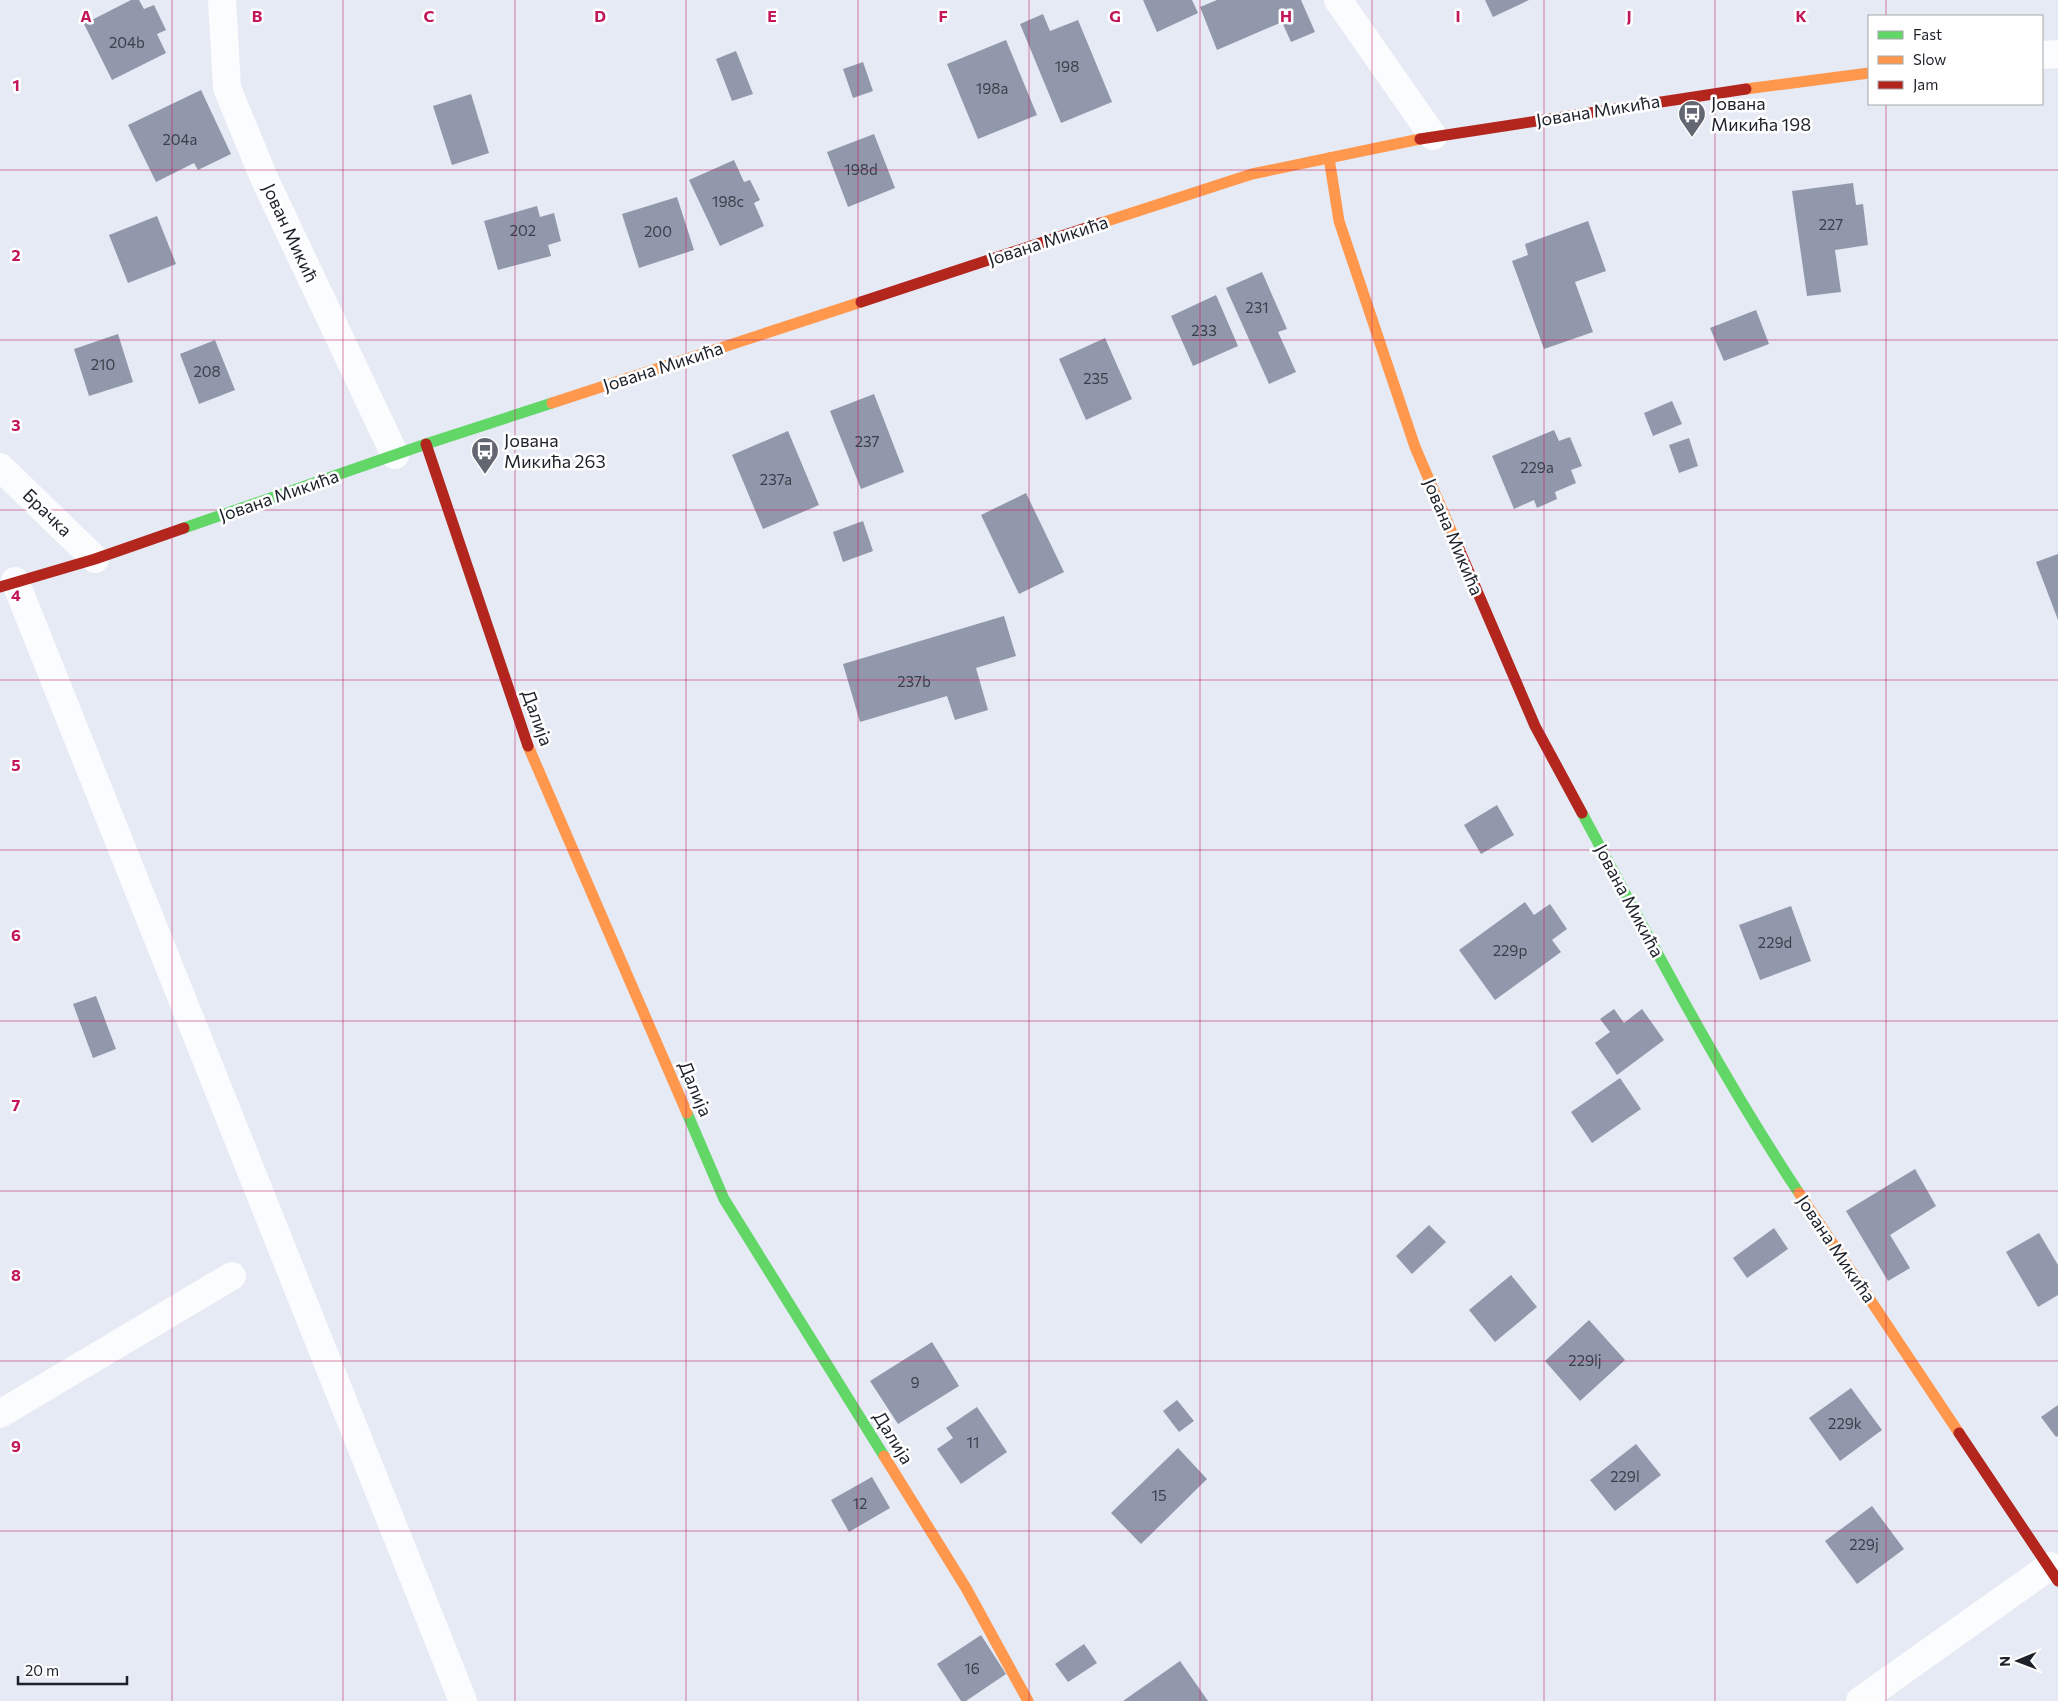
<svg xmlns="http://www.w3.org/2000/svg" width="2058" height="1701" font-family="Commissioner,sans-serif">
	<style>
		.building { fill: #9298ab }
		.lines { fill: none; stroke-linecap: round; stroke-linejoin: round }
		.street { stroke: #fbfcfe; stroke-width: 28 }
		.fast { stroke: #63d668; stroke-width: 11 }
		.slow { stroke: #ff974d; stroke-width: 11 }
		.jam { stroke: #b3261e; stroke-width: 11 }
		.grid { fill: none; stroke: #c2185b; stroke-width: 1; stroke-opacity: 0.55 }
		.labels { text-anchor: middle; stroke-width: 5; stroke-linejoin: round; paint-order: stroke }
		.number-label { font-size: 15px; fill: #3a3f4a }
		.poi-label { font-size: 18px; fill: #1d212a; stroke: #fff; text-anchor: start }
		.street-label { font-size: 18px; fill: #1d212a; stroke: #fff }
		.grid-label { font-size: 16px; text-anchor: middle; font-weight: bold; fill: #c2185b; stroke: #fff; stroke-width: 5; stroke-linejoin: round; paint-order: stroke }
	</style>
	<rect width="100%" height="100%" fill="#e5eaf5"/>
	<g class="building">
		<path d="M131 0H139L144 9 154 5 166 30 157 34 166 53 112 80 84 24Z"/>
		<path d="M1143 0H1192L1198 13 1157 32Z"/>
		<path d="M1217 0H1301L1315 32 1291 42 1282 22 1217 50 1200 7Z"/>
		<path d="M1485 0H1529L1493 17Z"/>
		<path d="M1043 14 1050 31 1078 20 1112 102 1061 123 1020 24Z"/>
		<path d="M1006 40 1037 115 978 139 947 64Z"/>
		<path d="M736 51 753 94 732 101 716 59Z"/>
		<path d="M863 62 873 91 853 98 843 69Z"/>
		<path d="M201 90 231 154 198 170 194 163 156 182 128 125Z"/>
		<path d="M471 94 489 153 452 165 433 106Z"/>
		<path d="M874 134 895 188 848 207 827 152Z"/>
		<path d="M734 160 744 182 750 180 760 200 754 203 764 226 720 246 689 180Z"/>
		<path d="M1853 183 1856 205 1863 204 1868 245 1835 250 1841 292 1807 296 1792 191Z"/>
		<path d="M677 197 694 250 639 268 622 214Z"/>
		<path d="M537 206 540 217 554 213 561 241 548 245 551 256 498 270 484 221Z"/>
		<path d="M157 216 176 264 128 283 109 235Z"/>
		<path d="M1588 221 1606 271 1575 282 1593 332 1544 349 1512 261 1528 255 1525 244Z"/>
		<path d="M1262 272 1287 329 1278 332 1296 372 1269 384 1226 288Z"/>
		<path d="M1216 295 1238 346 1193 366 1171 316Z"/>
		<path d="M1756 310 1769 344 1724 361 1710 328Z"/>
		<path d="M118 334 133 382 89 396 74 349Z"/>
		<path d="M1105 338 1132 399 1086 420 1059 359Z"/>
		<path d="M215 340 235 390 199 404 180 354Z"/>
		<path d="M874 394 904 472 861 489 830 411Z"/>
		<path d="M1672 401 1682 424 1653 436 1644 413Z"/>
		<path d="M1554 430 1559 441 1570 437 1582 466 1571 470 1576 483 1555 492 1557 499 1537 508 1534 500 1514 509 1492 456Z"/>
		<path d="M788 431 819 505 763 529 732 455Z"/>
		<path d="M1689 438 1698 466 1679 473 1669 445Z"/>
		<path d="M1026 493 1064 572 1019 594 981 515Z"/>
		<path d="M863 521 873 551 843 562 833 532Z"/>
		<path d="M2058 554V620L2036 562Z"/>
		<path d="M1004 616 1016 656 976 668 988 710 955 720 947 696 860 722 843 664Z"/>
		<path d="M1497 805 1514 835 1481 854 1464 825Z"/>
		<path d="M1525 902 1534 915 1550 904 1567 929 1552 940 1561 952 1495 1000 1459 950Z"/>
		<path d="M1791 906 1811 961 1760 980 1739 925Z"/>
		<path d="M96 996 116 1049 93 1058 73 1004Z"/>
		<path d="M1614 1009 1624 1023 1642 1009 1664 1040 1617 1075 1595 1043 1610 1032 1600 1019Z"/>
		<path d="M1620 1078 1641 1109 1592 1143 1571 1112Z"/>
		<path d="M1915 1169 1936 1206 1890 1235 1910 1268 1888 1281 1846 1211Z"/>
		<path d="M1429 1225 1446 1242 1412 1274 1396 1256Z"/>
		<path d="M1774 1228 1788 1249 1747 1278 1733 1258Z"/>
		<path d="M2039 1233 2058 1265V1295L2038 1307 2006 1252Z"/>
		<path d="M1511 1275 1537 1307 1495 1342 1469 1310Z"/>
		<path d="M1589 1320 1625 1360 1580 1401 1545 1361Z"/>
		<path d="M932 1342 959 1386 898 1424 870 1381Z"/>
		<path d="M1851 1388 1882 1430 1840 1461 1809 1418Z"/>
		<path d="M1177 1400 1194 1421 1179 1432 1163 1411Z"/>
		<path d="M2058 1405V1436L2056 1437 2041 1417Z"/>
		<path d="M977 1407 1007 1452 961 1484 937 1449 953 1438 946 1428Z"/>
		<path d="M1636 1444 1661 1475 1615 1511 1590 1480Z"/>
		<path d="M1178 1448 1207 1479 1141 1544 1111 1513Z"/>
		<path d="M872 1477 890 1508 849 1532 831 1500Z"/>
		<path d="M1872 1506 1904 1549 1857 1584 1825 1541Z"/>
		<path d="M981 1635 1006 1674 966 1701H961L937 1664Z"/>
		<path d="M1084 1644 1097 1663 1068 1682 1055 1664Z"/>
		<path d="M1180 1661 1208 1701H1123Z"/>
	</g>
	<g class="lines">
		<g class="street">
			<path d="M222 0 227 88 264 178 395 455"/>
			<path d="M1338 0 1433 136"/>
			<path d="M2042 55 2058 54"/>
			<path d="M0 467 95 559"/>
			<path d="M15 581 463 1701"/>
			<path d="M0 1414 232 1276"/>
			<path d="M1860 1701 2050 1566"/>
		</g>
		<g class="fast">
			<path d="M184 528 426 444 552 403"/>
			<path d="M1582 813C1651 941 1718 1071 1799 1193"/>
			<path d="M687 1113 724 1199 884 1456"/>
		</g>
		<g class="slow">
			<path d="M1746 89 1869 73"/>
			<path d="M1329 158 1339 221 1415 447 1459 549"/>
			<path d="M1101 223 1252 174 1420 139"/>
			<path d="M552 403 861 302"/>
			<path d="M528 746 687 1113"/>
			<path d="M1799 1193 1959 1433"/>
			<path d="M884 1456 966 1588 1028 1701"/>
		</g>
		<g class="jam">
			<path d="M1420 139 1746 89"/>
			<path d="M861 302 1101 223"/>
			<path d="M426 444 528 746"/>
			<path d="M1459 549 1535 726 1582 813"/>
			<path d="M0 587 95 559 184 528"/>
			<path d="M1959 1433 2058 1581"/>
		</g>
	</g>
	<path class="grid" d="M172 0V1701M343 0V1701M515 0V1701M686 0V1701M858 0V1701M1029 0V1701M1200 0V1701M1372 0V1701M1544 0V1701M1715 0V1701M1886 0V16M1886 104V1701M0 170H2058M0 340H2058M0 510H2058M0 680H2058M0 850H2058M0 1021H2058M0 1191H2058M0 1361H2058M0 1531H2058"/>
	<defs>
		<symbol id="bus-pin" viewBox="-11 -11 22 30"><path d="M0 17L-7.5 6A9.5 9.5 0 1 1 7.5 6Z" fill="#636771" stroke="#fff"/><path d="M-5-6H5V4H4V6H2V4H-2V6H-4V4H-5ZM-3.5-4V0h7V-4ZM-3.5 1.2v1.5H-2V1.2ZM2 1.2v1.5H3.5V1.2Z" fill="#fff"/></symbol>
	</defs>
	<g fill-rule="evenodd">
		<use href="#bus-pin" x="1676" y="98" width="32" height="43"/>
		<use href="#bus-pin" x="469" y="435" width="32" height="43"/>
	</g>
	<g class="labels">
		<g class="number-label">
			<text x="127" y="48">204b</text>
			<text x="1067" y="72">198</text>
			<text x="992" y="94">198a</text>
			<text x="180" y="145">204a</text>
			<text x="861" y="175">198d</text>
			<text x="728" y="207">198c</text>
			<text x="1831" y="230">227</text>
			<text x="523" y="236">202</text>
			<text x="658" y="237">200</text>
			<text x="1257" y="313">231</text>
			<text x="1204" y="336">233</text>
			<text x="103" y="370">210</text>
			<text x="207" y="377">208</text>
			<text x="1096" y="384">235</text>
			<text x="867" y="447">237</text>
			<text x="1537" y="473">229a</text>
			<text x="776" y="485">237a</text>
			<text x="914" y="687">237b</text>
			<text x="1775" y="948">229d</text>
			<text x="1510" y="956">229p</text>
			<text x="1585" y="1366">229lj</text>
			<text x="915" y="1388">9</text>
			<text x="1845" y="1429">229k</text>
			<text x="973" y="1448">11</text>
			<text x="1625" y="1482">229l</text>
			<text x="1159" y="1501">15</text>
			<text x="860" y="1509">12</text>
			<text x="1864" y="1550">229j</text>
			<text x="972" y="1674">16</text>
		</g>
		<g class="poi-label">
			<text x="1711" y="110">Јована<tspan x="1711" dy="21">Микића 198</tspan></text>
			<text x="504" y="447">Јована<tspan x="504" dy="21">Микића 263</tspan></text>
		</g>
		<g class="street-label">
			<text transform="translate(1598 111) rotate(-9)" y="6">Јована Микића</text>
			<text transform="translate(290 233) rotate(65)" y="6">Јован Микић</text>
			<text transform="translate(1048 241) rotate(-18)" y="6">Јована Микића</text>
			<text transform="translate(663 367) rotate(-18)" y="6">Јована Микића</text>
			<text transform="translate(279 496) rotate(-19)" y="6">Јована Микића</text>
			<text transform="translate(47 513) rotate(44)" y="6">Брачка</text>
			<text transform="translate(1453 537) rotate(67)" y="6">Јована Микића</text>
			<text transform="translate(537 718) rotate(70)" y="6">Далија</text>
			<text transform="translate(1629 901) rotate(62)" y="6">Јована Микића</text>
			<text transform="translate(695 1089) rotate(67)" y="6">Далија</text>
			<text transform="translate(1836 1249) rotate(56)" y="6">Јована Микића</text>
			<text transform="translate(893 1438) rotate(58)" y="6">Далија</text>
		</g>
	</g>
	<g class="grid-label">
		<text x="86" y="22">A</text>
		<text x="257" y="22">B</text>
		<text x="429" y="22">C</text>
		<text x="600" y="22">D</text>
		<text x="772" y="22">E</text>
		<text x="943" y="22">F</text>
		<text x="1115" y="22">G</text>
		<text x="1286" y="22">H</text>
		<text x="1458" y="22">I</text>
		<text x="1629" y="22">J</text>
		<text x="1801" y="22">K</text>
		<text x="16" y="91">1</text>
		<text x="16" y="261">2</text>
		<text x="16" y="431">3</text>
		<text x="16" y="601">4</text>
		<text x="16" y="771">5</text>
		<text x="16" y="941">6</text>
		<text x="16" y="1111">7</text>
		<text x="16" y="1281">8</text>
		<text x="16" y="1452">9</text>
	</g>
	<rect x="1868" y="15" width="175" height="90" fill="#ffffff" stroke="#a5a6aa"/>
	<rect x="1878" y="31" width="25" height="8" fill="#63d668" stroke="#a5a6aa"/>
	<text x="1913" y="40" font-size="15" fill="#1d212a">Fast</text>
	<rect x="1878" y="56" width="25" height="8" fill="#ff974d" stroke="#a5a6aa"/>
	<text x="1913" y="65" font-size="15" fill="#1d212a">Slow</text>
	<rect x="1878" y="81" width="25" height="8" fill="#b3261e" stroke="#a5a6aa"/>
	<text x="1913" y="90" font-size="15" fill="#1d212a">Jam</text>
	<g transform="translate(2018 1661) rotate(269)" stroke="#ffffff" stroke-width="4" paint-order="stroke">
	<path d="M0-4L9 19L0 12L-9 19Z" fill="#1d212a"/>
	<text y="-8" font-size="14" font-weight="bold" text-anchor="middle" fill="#1d212a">N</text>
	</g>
	<path d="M18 1676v8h109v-8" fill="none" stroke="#1d212a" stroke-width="2.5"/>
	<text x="25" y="1676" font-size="15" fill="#1d212a" stroke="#ffffff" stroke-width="4" paint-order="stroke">20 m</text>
</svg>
